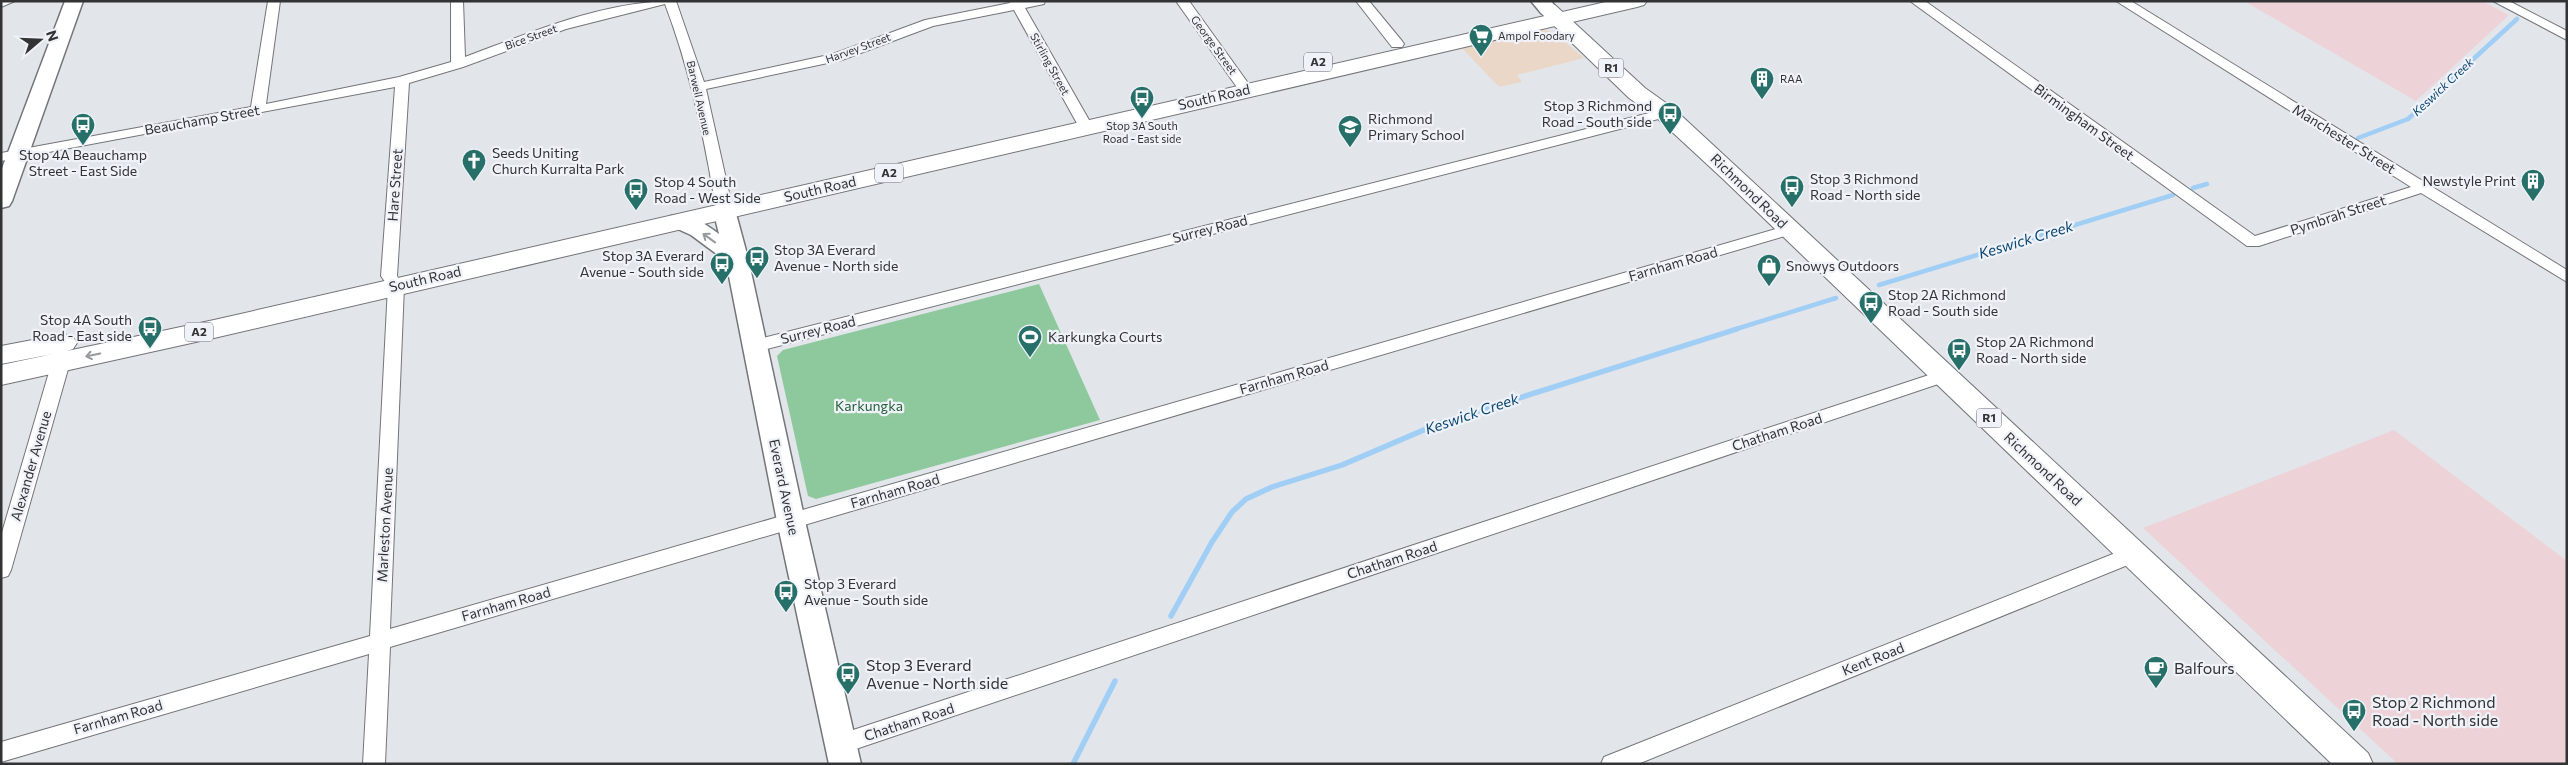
<svg xmlns="http://www.w3.org/2000/svg" width="2568" height="765" font-family="Commissioner,sans-serif">
	<style>
		.commercial { fill: #ebd7c8 }
		.industrial { fill: #edd3d8 }
		.green { fill: #8ec99d }
		.lines { fill: none; stroke-linecap: round; stroke-linejoin: round }
		.stream-far1 { stroke: #a1cef5; stroke-width: 4.5 }
		.stream { stroke: #a1cef5; stroke-width: 5.5 }
		.street-casing { stroke: #727579; stroke-width: 2 }
		.secondary-casing { stroke: #727579; stroke-width: 3 }
		.primary-casing { stroke: #727579; stroke-width: 2 }
		.highway-casing { stroke: #727579; stroke-width: 2 }
		.street { fill: #fff; fill-rule: evenodd }
		.secondary { fill: #fff; fill-rule: evenodd }
		.primary { fill: #fff; fill-rule: evenodd }
		.highway { fill: #fff; fill-rule: evenodd }
		.oneway { stroke: #98999a }
		.labels { text-anchor: middle; stroke-width: 4.5; stroke-linejoin: round; paint-order: stroke }
		.far-poi-label { font-size: 11px; fill: #323335; stroke: #eff2f8; text-anchor: start }
		.far-street-label { font-size: 11px; fill: #323335; stroke: #eff2f8 }
		.shield { fill: #eff2f8; stroke: #6b6c70; stroke-width: 1 }
		.shield-label { font-size: 12px; font-weight: bold; fill: #323335 }
		.far-water-label { font-size: 12px; font-style: italic; fill: #0a4770; stroke: #eff2f8 }
		.street-label { font-size: 14px; fill: #323335; stroke: #eff2f8 }
		.poi-label { font-size: 14px; fill: #323335; stroke: #eff2f8; text-anchor: start }
		.park-label { font-size: 14px; fill: #256139; stroke: #eff2f8 }
		.water-label { font-size: 15px; font-style: italic; fill: #0a4770; stroke: #eff2f8 }
		.near-poi-label { font-size: 16px; fill: #323335; stroke: #eff2f8; text-anchor: start }
	</style>
	<rect width="100%" height="100%" fill="#e2e5ea"/>
	<path class="commercial" d="M1534 30H1547L1556 34 1584 58 1517 75 1522 82 1499 87 1460 46Z"/>
	<g class="industrial">
		<path d="M2244 1H2482L2509 15 2416 101Z"/>
		<path d="M2394 430 2567 561V764H2398L2143 528Z"/>
	</g>
	<path class="green" d="M1039 284 1100 420 816 499 808 496 777 356 783 350Z"/>
	<g class="lines">
		<g class="stream-far1">
			<path d="M2358 138 2408 119 2517 19"/>
			<path d="M2193 188 2207 184"/>
			<path d="M1879 285 2173 195"/>
			<path d="M1733 330 1836 298"/>
		</g>
		<g class="stream">
			<path d="M1171 616 1212 542 1232 512 1246 499 1272 487 1342 465 1440 423 1737 329"/>
			<path d="M1073 764 1115 681"/>
		</g>
		<defs>
			<g id="street">
				<path d="M1 1H15L1 7Z"/>
				<path d="M268 1H280L266 104 399 77 451 62V1H463L465 57C532 32 603 1 676 1L704 82 833 54 925 20 1010 3 1009 1H1045L1044 4 1025 8 1093 127 1086 131 1079 127 1014 10 933 26 842 60 706 89 730 197 722 202 714 197C703 131 689 67 665 4L566 29 463 67 409 83 397 276 404 286 390 629 1783 227 1789 225 1797 230 1795 233 390 647 385 764H363L369 654 1 762V742L370 636 388 286 381 276 395 87 1 161V153L251 107Z"/>
				<path d="M1176 1H1189L1253 90 1251 93H1241Z"/>
				<path d="M1356 1H1369L1402 41 1404 44 1402 47H1392Z"/>
				<path d="M1910 1H1925L2255 236 2411 187 2116 1H2131L2567 270V282L2421 193 2259 246H2247Z"/>
				<path d="M2493 1H2509L2567 31V40Z"/>
				<path d="M1665 109 1672 113 1670 116 755 352 749 350 746 346 749 342 755 340Z"/>
				<path d="M61 356 67 358 70 362 11 570 8 576 1 578V536L52 362 55 358Z"/>
				<path d="M1944 370 1950 372 1953 376 1950 380 841 754 833 751 830 744 833 737 841 734Z"/>
				<path d="M2133 546 2140 548 2143 554 2140 560 1638 764H1601L1604 757Z"/>
			</g>
			<g id="secondary">
				<path d="M65 1H83L12 201 9 206 1 208V171Z"/>
				<path d="M1531 1H1551L1557 9 1555 13H1541Z"/>
				<path d="M724 203 732 205 735 210 748 258 805 521 861 764H829L777 521 726 261 691 235 671 226 668 221 671 216C688 212 706 224 719 234L713 210 716 205Z"/>
			</g>
			<path id="primary" d="M1548 3 1555 5 1645 88 1673 108 1739 169 2368 753 2373 764H2332L1723 179 1657 118 1629 98 1541 13 1538 9 1541 5Z"/>
			<path id="highway" d="M1610 1H1647L1644 5 1637 7 214 338 1 385V365L53 354 1 364V346L64 334 73 337 77 343 73 349 67 351 214 320Z"/>
		</defs>
		<use href="#street" class="street-casing"/>
		<use href="#secondary" class="secondary-casing"/>
		<use href="#primary" class="primary-casing"/>
		<use href="#highway" class="highway-casing"/>
		<use href="#street" class="street"/>
		<use href="#secondary" class="secondary"/>
		<use href="#primary" class="primary"/>
		<use href="#highway" class="highway"/>
	</g>
	<defs><path id="oneway-shaft" d="M-6 0H5M1.5-3L5.5 0L1.5 3" fill="none" stroke-width="1.6" stroke-linecap="round" stroke-linejoin="round" transform="scale(1.25)"/></defs>
	<g class="oneway">
		<use href="#oneway-shaft" transform="translate(709 238) rotate(-144)"/>
		<use href="#oneway-shaft" transform="translate(93 355) rotate(168)"/>
	</g>
	<defs>
		<symbol id="supermarket-pin" viewBox="-11 -11 22 30"><path d="M0 17L-7.5 6A9.5 9.5 0 1 1 7.5 6Z" fill="#277069" stroke="#eff2f8"/><path d="M-6-5.5h2.5l.6 2H6L4.5 2H-2.5L-4.4-4H-6ZM-1.5 3.2a1.3 1.3 0 1 0 .1 0ZM3 3.2a1.3 1.3 0 1 0 .1 0Z" fill="#fff"/></symbol>
		<symbol id="building-pin" viewBox="-11 -11 22 30"><path d="M0 17L-7.5 6A9.5 9.5 0 1 1 7.5 6Z" fill="#277069" stroke="#eff2f8"/><path d="M-4-6H4V6H1V3H-1V6H-4ZM-2.5-4.3h1.7v1.8h-1.7ZM.8-4.3h1.7v1.8H.8ZM-2.5-1h1.7V.8h-1.7ZM.8-1h1.7V.8H.8Z" fill="#fff"/></symbol>
		<symbol id="bus-pin" viewBox="-11 -11 22 30"><path d="M0 17L-7.5 6A9.5 9.5 0 1 1 7.5 6Z" fill="#277069" stroke="#eff2f8"/><path d="M-5-6H5V4H4V6H2V4H-2V6H-4V4H-5ZM-3.5-4V0h7V-4ZM-3.5 1.2v1.5H-2V1.2ZM2 1.2v1.5H3.5V1.2Z" fill="#fff"/></symbol>
		<symbol id="school-pin" viewBox="-11 -11 22 30"><path d="M0 17L-7.5 6A9.5 9.5 0 1 1 7.5 6Z" fill="#277069" stroke="#eff2f8"/><path d="M0-5L7-2L0 1L-7-2ZM-4 1L0 2.5L4 1V4Q0 6-4 4Z" fill="#fff"/></symbol>
		<symbol id="church-pin" viewBox="-11 -11 22 30"><path d="M0 17L-7.5 6A9.5 9.5 0 1 1 7.5 6Z" fill="#277069" stroke="#eff2f8"/><path d="M-1.2-6h2.4v3.5h3.3v2.4h-3.3V6h-2.4V-.1h-3.3v-2.4h3.3Z" fill="#fff"/></symbol>
		<symbol id="shop-pin" viewBox="-11 -11 22 30"><path d="M0 17L-7.5 6A9.5 9.5 0 1 1 7.5 6Z" fill="#277069" stroke="#eff2f8"/><path d="M-5-2.5h2.3a2.7 3.5 0 0 1 5.4 0H5L5.5 6h-11ZM-1.5-2.5h3a1.5 2.3 0 0 0-3 0Z" fill="#fff"/></symbol>
		<symbol id="stadium-pin" viewBox="-11 -11 22 30"><path d="M0 17L-7.5 6A9.5 9.5 0 1 1 7.5 6Z" fill="#277069" stroke="#eff2f8"/><path d="M0-5a6.5 5 0 1 0 0 10a6.5 5 0 1 0 0-10ZM-3.5-1.8h7v3.6h-7Z" fill="#fff"/></symbol>
		<symbol id="cafe-pin" viewBox="-11 -11 22 30"><path d="M0 17L-7.5 6A9.5 9.5 0 1 1 7.5 6Z" fill="#277069" stroke="#eff2f8"/><path d="M-5.5-4.5H6V0H3Q3 3.5 0 3.5H-2.5Q-5.5 3.5-5.5 0ZM3-3.2v2h1.7v-2ZM-6 4.5H4V6H-6Z" fill="#fff"/></symbol>
	</defs>
	<g fill-rule="evenodd">
		<use href="#supermarket-pin" x="1467" y="22" width="28" height="38"/>
		<use href="#building-pin" x="1748" y="65" width="28" height="38"/>
		<use href="#bus-pin" x="1128" y="84" width="28" height="38"/>
		<use href="#bus-pin" x="1656" y="100" width="28" height="38"/>
		<use href="#bus-pin" x="69" y="111" width="28" height="38"/>
		<use href="#school-pin" x="1336" y="113" width="28" height="38"/>
		<use href="#church-pin" x="460" y="147" width="28" height="38"/>
		<use href="#building-pin" x="2519" y="167" width="28" height="38"/>
		<use href="#bus-pin" x="1778" y="173" width="28" height="38"/>
		<use href="#bus-pin" x="622" y="176" width="28" height="38"/>
		<use href="#bus-pin" x="743" y="244" width="28" height="38"/>
		<use href="#bus-pin" x="708" y="250" width="28" height="38"/>
		<use href="#shop-pin" x="1755" y="252" width="28" height="38"/>
		<use href="#bus-pin" x="1857" y="289" width="28" height="38"/>
		<use href="#bus-pin" x="136" y="314" width="28" height="38"/>
		<use href="#stadium-pin" x="1016" y="323" width="28" height="38"/>
		<use href="#bus-pin" x="1945" y="336" width="28" height="38"/>
		<use href="#bus-pin" x="772" y="578" width="28" height="38"/>
		<use href="#cafe-pin" x="2142" y="654" width="28" height="38"/>
		<use href="#bus-pin" x="834" y="660" width="28" height="38"/>
		<use href="#bus-pin" x="2340" y="697" width="28" height="38"/>
	</g>
	<g class="labels">
		<g class="far-poi-label">
			<text x="1498" y="40">Ampol Foodary</text>
			<text x="1780" y="83">RAA</text>
			<text x="1142" y="130" text-anchor="middle">Stop 3A South<tspan x="1142" dy="13">Road - East side</tspan></text>
		</g>
		<g class="far-street-label">
			<text transform="translate(531 37) rotate(-20)" y="4">Bice Street</text>
			<text transform="translate(1214 45) rotate(54)" y="4">George Street</text>
			<text transform="translate(858 48) rotate(-20)" y="4">Harvey Street</text>
			<text transform="translate(1050 64) rotate(61)" y="4">Stirling Street</text>
			<text transform="translate(699 98) rotate(77)" y="4">Barwell Avenue</text>
		</g>
		<g class="shield">
			<rect x="1304" y="52.5" width="28" height="19" rx="4"/>
			<rect x="1598.5" y="58.5" width="25" height="19" rx="4"/>
			<rect x="875" y="163.5" width="28" height="19" rx="4"/>
			<rect x="185" y="322.5" width="28" height="19" rx="4"/>
			<rect x="1976.5" y="408.5" width="25" height="19" rx="4"/>
		</g>
		<g class="shield-label">
			<text x="1318" y="66">A2</text>
			<text x="1611" y="72">R1</text>
			<text x="889" y="177">A2</text>
			<text x="199" y="336">A2</text>
			<text x="1989" y="422">R1</text>
		</g>
		<g class="far-water-label">
			<text transform="translate(2443 87) rotate(-43)" y="4">Keswick Creek</text>
		</g>
		<g class="street-label">
			<text transform="translate(1214 97) rotate(-13)" y="5">South Road</text>
			<text transform="translate(202 120) rotate(-10)" y="5">Beauchamp Street</text>
			<text transform="translate(2084 122) rotate(36)" y="5">Birmingham Street</text>
			<text transform="translate(2344 139) rotate(32)" y="5">Manchester Street</text>
			<text transform="translate(395 185) rotate(-86)" y="5">Hare Street</text>
			<text transform="translate(820 189) rotate(-13)" y="5">South Road</text>
			<text transform="translate(1749 191) rotate(44)" y="5">Richmond Road</text>
			<text transform="translate(2338 215) rotate(-18)" y="5">Pymbrah Street</text>
			<text transform="translate(1210 229) rotate(-14)" y="5">Surrey Road</text>
			<text transform="translate(1673 264) rotate(-16)" y="5">Farnham Road</text>
			<text transform="translate(425 279) rotate(-13)" y="5">South Road</text>
			<text transform="translate(818 330) rotate(-14)" y="5">Surrey Road</text>
			<text transform="translate(1284 377) rotate(-16)" y="5">Farnham Road</text>
			<text transform="translate(1777 432) rotate(-18)" y="5">Chatham Road</text>
			<text transform="translate(31 466) rotate(-74)" y="5">Alexander Avenue</text>
			<text transform="translate(2043 469) rotate(43)" y="5">Richmond Road</text>
			<text transform="translate(784 487) rotate(78)" y="5">Everard Avenue</text>
			<text transform="translate(895 491) rotate(-16)" y="5">Farnham Road</text>
			<text transform="translate(385 525) rotate(-87)" y="5">Marleston Avenue</text>
			<text transform="translate(1392 560) rotate(-18)" y="5">Chatham Road</text>
			<text transform="translate(506 604) rotate(-16)" y="5">Farnham Road</text>
			<text transform="translate(1873 659) rotate(-22)" y="5">Kent Road</text>
			<text transform="translate(118 717) rotate(-16)" y="5">Farnham Road</text>
			<text transform="translate(909 722) rotate(-18)" y="5">Chatham Road</text>
		</g>
		<g class="poi-label">
			<text x="1652" y="111" text-anchor="end">Stop 3 Richmond<tspan x="1652" dy="16">Road - South side</tspan></text>
			<text x="1368" y="124">Richmond<tspan x="1368" dy="16">Primary School</tspan></text>
			<text x="492" y="158">Seeds Uniting<tspan x="492" dy="16">Church Kurralta Park</tspan></text>
			<text x="83" y="160" text-anchor="middle">Stop 4A Beauchamp<tspan x="83" dy="16">Street - East Side</tspan></text>
			<text x="1810" y="184">Stop 3 Richmond<tspan x="1810" dy="16">Road - North side</tspan></text>
			<text x="2516" y="186" text-anchor="end">Newstyle Print</text>
			<text x="654" y="187">Stop 4 South<tspan x="654" dy="16">Road - West Side</tspan></text>
			<text x="774" y="255">Stop 3A Everard<tspan x="774" dy="16">Avenue - North side</tspan></text>
			<text x="704" y="261" text-anchor="end">Stop 3A Everard<tspan x="704" dy="16">Avenue - South side</tspan></text>
			<text x="1786" y="271">Snowys Outdoors</text>
			<text x="1888" y="300">Stop 2A Richmond<tspan x="1888" dy="16">Road - South side</tspan></text>
			<text x="132" y="325" text-anchor="end">Stop 4A South<tspan x="132" dy="16">Road - East side</tspan></text>
			<text x="1048" y="342">Karkungka Courts</text>
			<text x="1976" y="347">Stop 2A Richmond<tspan x="1976" dy="16">Road - North side</tspan></text>
			<text x="804" y="589">Stop 3 Everard<tspan x="804" dy="16">Avenue - South side</tspan></text>
		</g>
		<g class="park-label">
			<text x="869" y="411">Karkungka</text>
		</g>
		<g class="water-label">
			<text transform="translate(2026 240) rotate(-17)" y="5">Keswick Creek</text>
			<text transform="translate(1472 414) rotate(-19)" y="5">Keswick Creek</text>
		</g>
		<g class="near-poi-label">
			<text x="866" y="671">Stop 3 Everard<tspan x="866" dy="18">Avenue - North side</tspan></text>
			<text x="2174" y="674">Balfours</text>
			<text x="2372" y="708">Stop 2 Richmond<tspan x="2372" dy="18">Road - North side</tspan></text>
		</g>
	</g>
	<rect width="2568" height="765" fill="none" stroke="#323335" stroke-width="5"/>
	<g transform="translate(40 40) rotate(71)" stroke="#eff2f8" stroke-width="4" paint-order="stroke">
	<path d="M0-4L9 19L0 12L-9 19Z" fill="#323335"/>
	<text y="-8" font-size="14" font-weight="bold" text-anchor="middle" fill="#323335">N</text>
	</g>
</svg>
